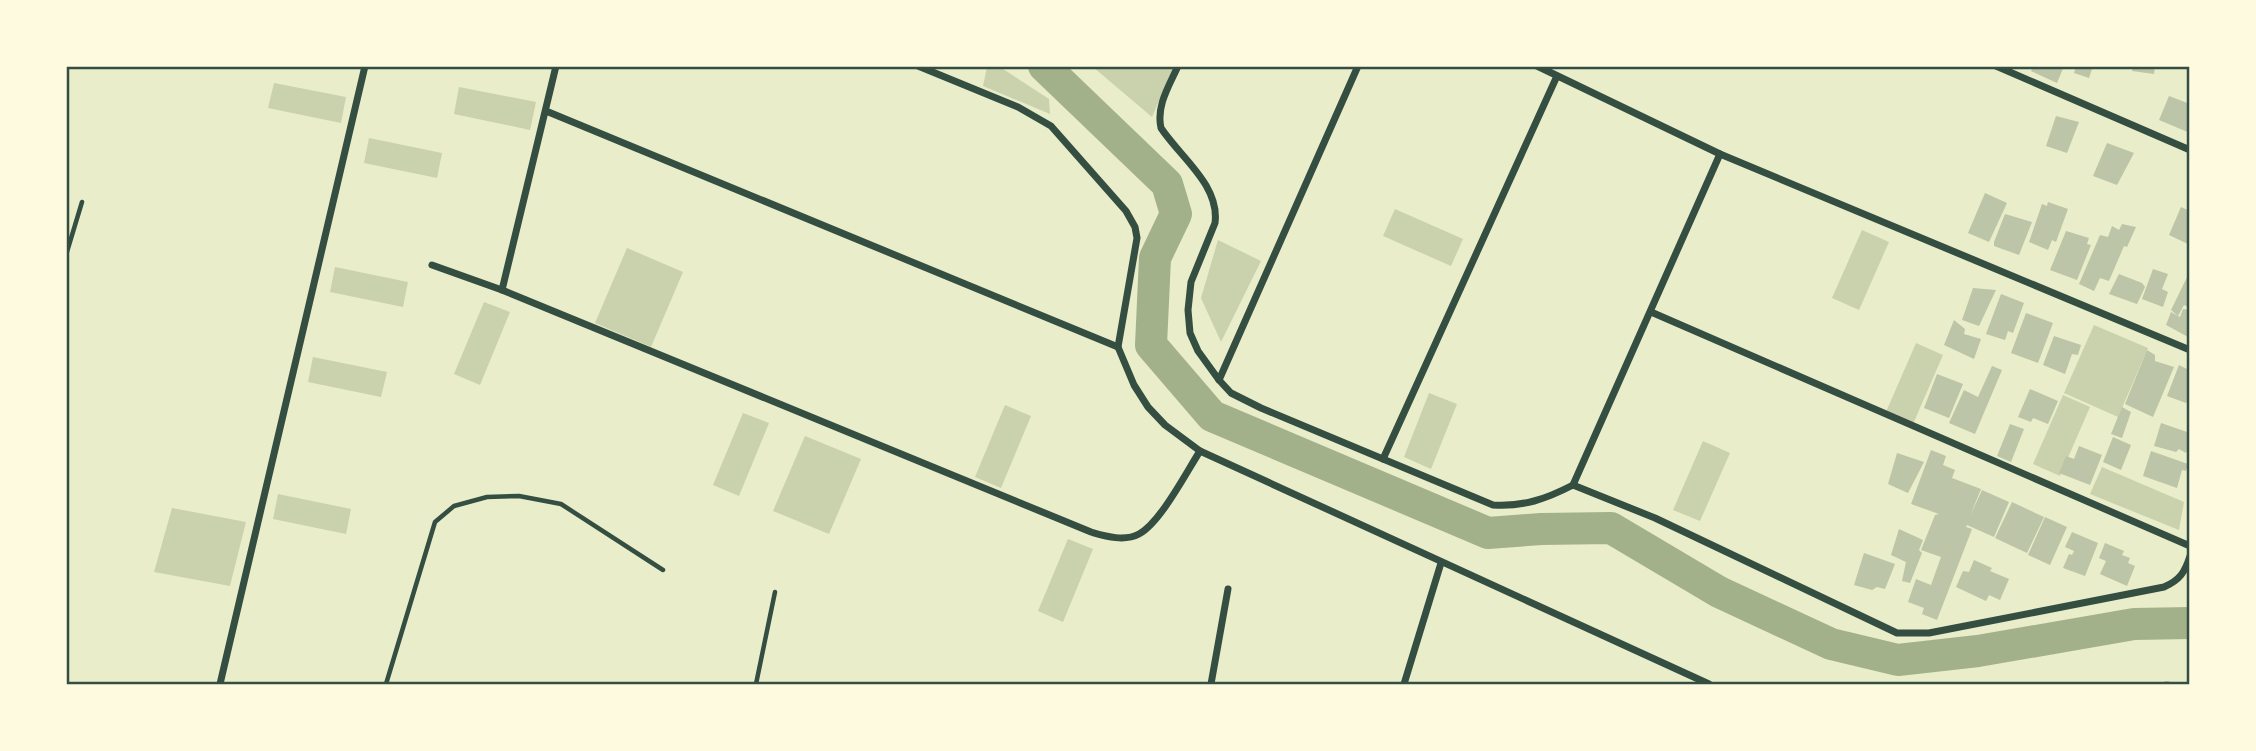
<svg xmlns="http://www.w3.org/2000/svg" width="2256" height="751" font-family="'IBM Plex Sans',sans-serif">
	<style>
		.green { fill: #cad2ad }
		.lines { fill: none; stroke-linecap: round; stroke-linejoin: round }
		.river { stroke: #a3b18a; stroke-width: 32 }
		.building { fill: #bcc5a7 }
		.service { stroke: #344e41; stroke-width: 4.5 }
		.minor { stroke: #344e41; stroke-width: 7 }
		.neatline { fill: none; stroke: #344e41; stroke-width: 2.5 }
	</style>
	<rect width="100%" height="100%" fill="#e9edc9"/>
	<g class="green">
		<path d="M987 67H1000L1049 99 1050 114 983 86Z"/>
		<path d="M1093 67H1174L1152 117Z"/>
		<path d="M274 83 346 97 341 123 268 108Z"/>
		<path d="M459 87 536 102 530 130 454 114Z"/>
		<path d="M369 138 442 153 437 178 364 163Z"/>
		<path d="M1395 209 1463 239 1451 266 1383 236Z"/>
		<path d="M1862 230 1889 242 1859 310 1832 298Z"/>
		<path d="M1218 240 1261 261 1221 342 1201 298Z"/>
		<path d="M627 248 683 272 651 347 595 323Z"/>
		<path d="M335 267 408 282 403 307 330 292Z"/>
		<path d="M484 302 510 312 480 385 454 374Z"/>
		<path d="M2094 325 2148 348 2118 417 2064 393Z"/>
		<path d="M1916 343 1943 355 1913 424 1886 412Z"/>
		<path d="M313 357 387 372 381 397 308 382Z"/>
		<path d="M1429 393 1457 404 1431 469 1404 457Z"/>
		<path d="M2063 395 2090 407 2060 476 2033 464Z"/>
		<path d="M1005 405 1031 416 1001 488 975 477Z"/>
		<path d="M743 413 769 423 739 496 713 485Z"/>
		<path d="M805 436 861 459 829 534 773 511Z"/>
		<path d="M1703 441 1730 453 1700 521 1673 510Z"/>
		<path d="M2102 467 2184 502 2179 530 2090 494Z"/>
		<path d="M278 494 351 509 346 534 273 519Z"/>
		<path d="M172 508 246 522 230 586 154 572Z"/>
		<path d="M1068 539 1093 549 1063 622 1038 611Z"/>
	</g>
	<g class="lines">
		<path class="river" d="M1044 66 1167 184 1176 214 1155 258 1151 345 1212 416 1488 533 1541 529 1611 528 1719 592 1831 644 1898 660 1978 651 2134 624 2190 623"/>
	</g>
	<g class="building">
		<path d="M2033 66H2064L2057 83 2031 71Z"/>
		<path d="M2076 66H2093L2089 78 2074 73Z"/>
		<path d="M2133 66H2155L2154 74 2132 71Z"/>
		<path d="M2169 96 2190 104V133L2159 120Z"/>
		<path d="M2056 116 2079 122 2067 153 2046 146Z"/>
		<path d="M2107 143 2134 153 2117 185 2093 176Z"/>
		<path d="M1985 193 2007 203 1989 242 1968 233Z"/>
		<path d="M2048 202 2068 209 2056 242 2052 240 2048 250 2029 242 2042 204 2047 206Z"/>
		<path d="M2181 207 2190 211V245L2169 235Z"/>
		<path d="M2005 214 2032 222 2019 255 1994 246V242Z"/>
		<path d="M2122 224 2136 227 2127 247 2124 246 2109 281 2100 278 2094 291 2079 284 2100 235 2108 237 2112 226 2119 230Z"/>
		<path d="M2066 231 2089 238 2087 244 2091 245 2077 280 2050 270Z"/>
		<path d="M2153 269 2168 274 2162 289 2168 292 2163 307 2142 299Z"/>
		<path d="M2190 271V308L2184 305 2178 316 2171 310Z"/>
		<path d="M2119 274 2142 283 2145 287 2137 304 2109 294Z"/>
		<path d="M1973 288 1996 290 1979 326 1962 320Z"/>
		<path d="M2001 294 2024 303 2013 333 2008 331 2005 340 1986 334Z"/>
		<path d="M2183 309 2190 310V338L2166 325 2171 312 2180 317Z"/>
		<path d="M2026 313 2053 323 2038 363 2011 353Z"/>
		<path d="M1954 320 1965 329 1964 334 1981 339 1974 359 1944 345Z"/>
		<path d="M2054 336 2081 345 2078 355 2072 354 2065 374 2043 365Z"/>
		<path d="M2147 350 2155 355V361L2174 367 2153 417 2125 404Z"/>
		<path d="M2190 363V397L2186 403 2167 396 2179 365 2187 369Z"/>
		<path d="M1992 366 2002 370 1975 434 1949 423 1964 390 1978 397Z"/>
		<path d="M1937 374 1963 384 1949 418 1924 408Z"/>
		<path d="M2030 389 2058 401 2048 424 2033 418 2031 422 2018 417Z"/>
		<path d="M2122 407 2131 412 2122 438 2111 434Z"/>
		<path d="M2161 423 2190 433V445L2186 453 2179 449 2176 452 2154 446Z"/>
		<path d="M2010 424 2024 429 2011 462 1997 456Z"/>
		<path d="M2113 437 2131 445 2121 470 2103 462Z"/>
		<path d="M2079 446 2102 455 2090 485 2059 473 2066 456 2074 459Z"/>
		<path d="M1931 450 1946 456 1943 465 1955 470 1952 478 1981 489 1970 516 1982 490 2009 502 1994 537 1967 525 1966 527 1972 529 1937 620 1922 614 1924 608 1908 602 1916 579 1931 585 1941 557 1921 550 1935 515 1939 514 1911 504Z"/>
		<path d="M2151 451 2188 464 2186 471 2182 470 2177 488 2143 476Z"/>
		<path d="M1897 453 1924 462 1908 493 1888 484Z"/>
		<path d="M2012 502 2044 517 2027 553 1995 538Z"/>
		<path d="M2045 517 2067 527 2050 565 2028 555Z"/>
		<path d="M1899 529 1923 540 1919 550 1922 553 1910 583 1902 581 1906 562 1891 555Z"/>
		<path d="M2072 532 2098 543 2085 576 2063 568 2069 554 2072 555 2074 551 2065 547Z"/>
		<path d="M2105 543 2124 551 2122 555 2130 558 2128 563 2135 566 2127 586 2100 574 2106 561 2099 558Z"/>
		<path d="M1864 553 1895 564 1885 589 1877 587 1872 590 1854 585Z"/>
		<path d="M1974 560 1992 568 1990 571 2009 579 2000 600 1989 595 1986 601 1956 587 1963 571 1969 572Z"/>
	</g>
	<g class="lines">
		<g class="service">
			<path d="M66 255 82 202"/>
			<path d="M386 684 435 522 454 506 487 497 519 496 561 504 663 570"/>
			<path d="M756 684 775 592"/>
			<path d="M2165 684H2169"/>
		</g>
		<g class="minor">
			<path d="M918 66 1018 107 1051 126 1126 211 1135 227 1137 238 1118 347 1134 385 1148 407 1165 425 1200 451 1709 684"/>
			<path d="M1178 66C1169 86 1156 106 1161 128 1180 157 1220 185 1215 223L1191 282 1188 310 1190 333 1198 351 1219 380 1231 393 1261 408 1493 505C1523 507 1546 499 1573 485L1655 518 1897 633H1929L2164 587C2180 580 2185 572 2190 556"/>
			<path d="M1537 66 1720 154 2190 350"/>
			<path d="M1996 66 2190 150"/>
			<path d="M546 111 1118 347"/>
			<path d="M432 265 502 290 1091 532C1105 536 1124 542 1139 534 1160 523 1186 473 1200 451"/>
			<path d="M502 290 556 66"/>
			<path d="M1651 312 2190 546"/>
			<path d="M1219 380 1358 66"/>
			<path d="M1383 459 1557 76"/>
			<path d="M1573 485 1720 154"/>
			<path d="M220 684 365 66"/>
			<path d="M1211 684 1228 589"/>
			<path d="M1404 684 1441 563"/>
		</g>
	</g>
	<rect width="2256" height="751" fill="none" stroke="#fefae0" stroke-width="136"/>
	<rect x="68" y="68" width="2120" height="615" class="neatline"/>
</svg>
